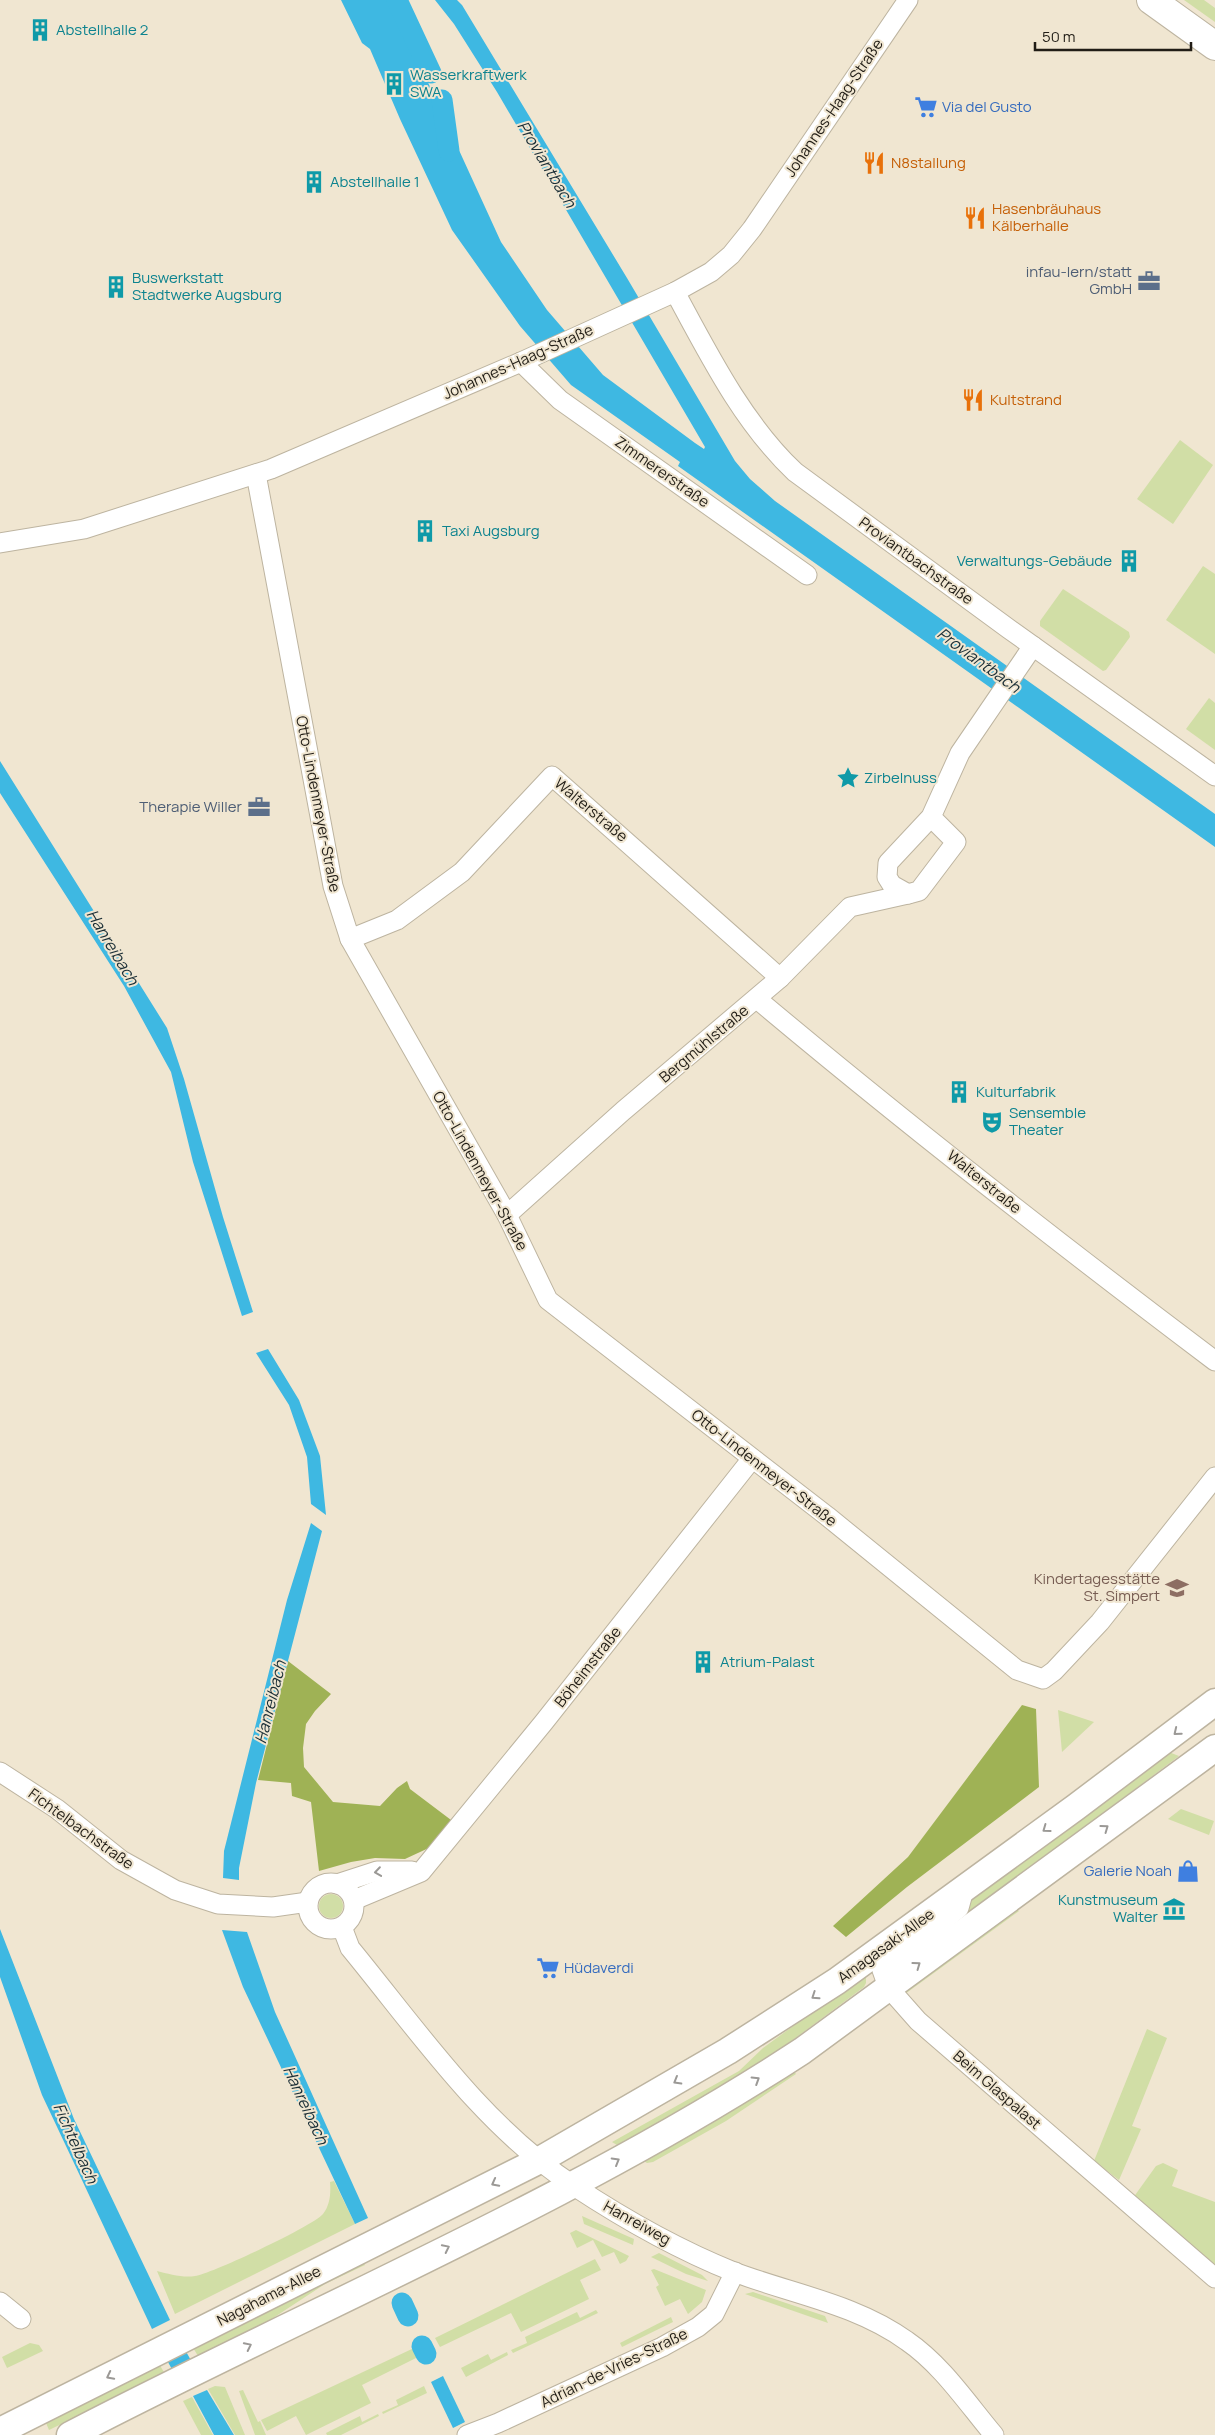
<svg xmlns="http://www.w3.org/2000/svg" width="1215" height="2435" font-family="Manrope,sans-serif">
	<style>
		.green { fill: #d1dea6 }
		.forest { fill: #9fb255 }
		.water { fill: #3eb8e2 }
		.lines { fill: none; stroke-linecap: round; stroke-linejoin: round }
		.canal { stroke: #3eb8e2; stroke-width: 21 }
		.street-casing { stroke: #bdb4a0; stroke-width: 21 }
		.secondary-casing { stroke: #bdb4a0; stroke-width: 29 }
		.primary-casing { stroke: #bdb4a0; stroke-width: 30 }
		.street { stroke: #fff; stroke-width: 19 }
		.secondary { stroke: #fff; stroke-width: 26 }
		.primary { stroke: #fff; stroke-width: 28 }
		.oneway { stroke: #9b9996 }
		.labels { text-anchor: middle; stroke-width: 4; stroke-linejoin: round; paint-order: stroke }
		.culture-label { font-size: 15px; fill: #0d838f; stroke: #f0e6d1; text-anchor: start }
		.shop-label { font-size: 15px; fill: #366cbe; stroke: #f0e6d1; text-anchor: start }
		.street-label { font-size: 15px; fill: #211d16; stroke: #f0e6d1 }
		.food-label { font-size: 15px; fill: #c56008; stroke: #f0e6d1; text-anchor: start }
		.service-label { font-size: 15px; fill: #4e5e75; stroke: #f0e6d1; text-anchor: end }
		.education-label { font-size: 15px; fill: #785e54; stroke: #f0e6d1; text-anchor: end }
		.water-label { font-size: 16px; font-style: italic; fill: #1a2e36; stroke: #f0e6d1 }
	</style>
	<rect width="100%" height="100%" fill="#f0e6d1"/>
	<g class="green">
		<path d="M1184 0H1204L1215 8V22Z"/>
		<path d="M1180 440 1213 465 1173 524 1137 499Z"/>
		<path d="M1203 566 1215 574V654L1166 620Z"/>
		<path d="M1063 589 1129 632 1130 637 1106 670 1103 671 1040 626V621Z"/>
		<path d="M1209 698 1215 703V750L1186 729Z"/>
		<path d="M1058 1710 1094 1722 1062 1752Z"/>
		<path d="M1166 1751 1179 1756 893 1971 973 1897Z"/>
		<path d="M1181 1809 1214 1821 1209 1835 1168 1819Z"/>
		<circle cx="331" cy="1906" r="12"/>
		<path d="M1013 1907 1019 1911 905 1994V1989Z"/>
		<path d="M866 1973V1983L864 1987 766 2060 687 2107 617 2145 612 2142 739 2071 763 2048Z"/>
		<path d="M1147 2029 1167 2038 1132 2126 1141 2129 1119 2180 1094 2161Z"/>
		<path d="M792 2069 796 2074 726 2121 653 2162 647 2163 642 2160Z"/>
		<path d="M1163 2163 1178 2170 1172 2186 1215 2202V2266L1133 2198 1156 2166Z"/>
		<path d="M334 2181 355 2224 175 2314 157 2271C169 2274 183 2278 195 2276 211 2274 313 2226 323 2214 330 2205 331 2193 330 2182Z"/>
		<path d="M582 2216 634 2239 633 2245 584 2224Z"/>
		<path d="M576 2230 629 2256 626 2261 620 2264 614 2252 602 2257 593 2240 577 2248 570 2233Z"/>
		<path d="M659 2253 702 2275 708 2281 686 2274 651 2257Z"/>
		<path d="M595 2259 601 2270 580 2280 589 2299 521 2332 511 2313 440 2347 435 2338Z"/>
		<path d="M362 2260 365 2265 325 2284 267 2322 198 2356 192 2346Z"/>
		<path d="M654 2269 706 2290 702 2302 688 2314 680 2299 665 2306 656 2287 659 2285 651 2270Z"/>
		<path d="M753 2292 825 2316 828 2323 745 2294Z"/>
		<path d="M596 2310 598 2313 513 2353 511 2350 527 2343 525 2337 577 2312 580 2318Z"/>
		<path d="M671 2317 673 2322 622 2347 620 2343Z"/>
		<path d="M30 2343 39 2345 43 2351 7 2368 2 2357Z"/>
		<path d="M414 2348 418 2357 362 2385 371 2403 306 2435 296 2416 267 2431 261 2420Z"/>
		<path d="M507 2352 508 2355 466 2377 461 2368 488 2354 491 2360Z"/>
		<path d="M158 2362 165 2374 49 2430 44 2418Z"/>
		<path d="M215 2386 225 2387 245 2435H235L208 2389Z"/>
		<path d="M424 2386 427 2393 383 2414 382 2412 398 2405 396 2400Z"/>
		<path d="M243 2390 258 2422 260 2421 266 2435H255L239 2391Z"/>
		<path d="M192 2397 213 2435H201L183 2401Z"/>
		<path d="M378 2414 379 2416 341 2435H327L326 2433 360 2416 362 2422Z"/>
	</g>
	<g class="forest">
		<path d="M288 1661 331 1694 315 1711 306 1724 303 1748 304 1767 333 1802 380 1806 397 1788 407 1781 410 1789 459 1826 433 1846 405 1859 375 1858 351 1862 319 1871 311 1802 292 1796 291 1783 258 1780Z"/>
		<path d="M1022 1705 1036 1709 1039 1787 907 1887 846 1937 833 1926 908 1857Z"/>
	</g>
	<g class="water">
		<path d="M341 0H394L392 11 407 44 410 43 501 242 547 310 603 375 695 443 704 449 705 447 497 92 454 24 435 0H457L462 5 627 278 735 461 750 479 775 501 1215 814V847L678 466 680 462 571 385 520 326 452 230 400 119 370 49 362 43Z"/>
		<path d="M0 761 167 1028 184 1079 223 1217 253 1312 242 1316 193 1162 171 1072 124 986 0 793Z"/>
		<path d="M268 1349 299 1400 320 1456 326 1515 311 1504 307 1457 289 1405 256 1353Z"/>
		<path d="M311 1523 322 1531 256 1783 239 1868V1880L223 1878 224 1851 287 1600Z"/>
		<path d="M0 1929 74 2119 170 2320 152 2329 42 2095 0 1977Z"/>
		<path d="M222 1930 247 1932 275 2012 368 2218 355 2224 243 1987Z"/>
		<path d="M443 2376 465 2422 453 2428 431 2382Z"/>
		<path d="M207 2390 234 2435H214L193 2396Z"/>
	</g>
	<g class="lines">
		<g class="canal">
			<path d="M397 0 431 73"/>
			<path d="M442 100 449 151"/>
			<path d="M402 2303 408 2316"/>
			<path d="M422 2346 426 2354"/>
			<path d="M176 2355 181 2364"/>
		</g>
		<defs>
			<g id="street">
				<path d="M675 292C709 355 743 423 795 472L1009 629 1215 776"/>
				<path d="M521 362 560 400 807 575"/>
				<path d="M256 474 333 886 350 939 507 1215 548 1300 827 1516 1017 1670 1043 1679 1054 1671 1100 1622 1215 1477"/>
				<path d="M0 543 84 529 271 469 521 362 675 292 711 272 731 255 752 229 908 0"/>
				<path d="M931 817 956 842 919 891 908 894 892 885 887 877 888 863 931 817 960 753 1033 646"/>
				<path d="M350 939 397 920 462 872 552 776 780 978"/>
				<path d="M757 999C906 1124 1060 1244 1215 1361"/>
				<path d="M507 1215 623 1111 780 978 850 907 908 894"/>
				<path d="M0 1772 57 1809 121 1860 175 1890 218 1904 273 1907 308 1902"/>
				<circle cx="331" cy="1906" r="23"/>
				<path d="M337 1884 377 1871H412"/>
				<path d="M962 1897 959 1908 882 1970 888 1987 918 2021 1215 2278"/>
				<path d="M354 1900 421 1872 544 1722 751 1460"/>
				<path d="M342 1927 350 1948C419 2032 482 2125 574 2186 624 2219 679 2250 734 2272 792 2294 856 2304 907 2341 942 2365 967 2403 994 2435"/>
				<path d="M0 2302 21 2319"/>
				<path d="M467 2435 498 2423 662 2347 698 2327 714 2314 735 2272"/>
			</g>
			<g id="secondary">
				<path d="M0 2431 538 2161 728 2051 837 1981 1076 1807 1215 1702"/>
				<path d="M70 2435C314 2308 571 2202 802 2051L1215 1748"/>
			</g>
			<path id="primary" d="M1151 0 1215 46"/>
		</defs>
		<use href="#street" class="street-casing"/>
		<use href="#secondary" class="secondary-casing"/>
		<use href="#primary" class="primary-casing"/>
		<use href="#street" class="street"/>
		<use href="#secondary" class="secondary"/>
		<use href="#primary" class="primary"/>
	</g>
	<defs><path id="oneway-chevron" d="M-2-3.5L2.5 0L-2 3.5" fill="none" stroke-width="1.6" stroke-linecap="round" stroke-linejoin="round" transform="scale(1.25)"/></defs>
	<g class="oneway">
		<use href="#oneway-chevron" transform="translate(1177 1732) rotate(141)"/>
		<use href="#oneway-chevron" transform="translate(1105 1828) rotate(-36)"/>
		<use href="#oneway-chevron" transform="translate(1046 1829) rotate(144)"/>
		<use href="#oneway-chevron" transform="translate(378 1872) rotate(172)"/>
		<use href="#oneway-chevron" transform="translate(917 1965) rotate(-36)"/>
		<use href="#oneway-chevron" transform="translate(815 1996) rotate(146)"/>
		<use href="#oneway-chevron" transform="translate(756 2080) rotate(-32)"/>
		<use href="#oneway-chevron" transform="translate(677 2081) rotate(150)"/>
		<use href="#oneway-chevron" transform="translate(616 2161) rotate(-30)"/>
		<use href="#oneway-chevron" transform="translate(495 2183) rotate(152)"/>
		<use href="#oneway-chevron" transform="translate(446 2248) rotate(-26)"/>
		<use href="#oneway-chevron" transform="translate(248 2346) rotate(-26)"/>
		<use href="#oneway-chevron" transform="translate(110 2376) rotate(153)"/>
	</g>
	<defs>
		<symbol id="building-bare" viewBox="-9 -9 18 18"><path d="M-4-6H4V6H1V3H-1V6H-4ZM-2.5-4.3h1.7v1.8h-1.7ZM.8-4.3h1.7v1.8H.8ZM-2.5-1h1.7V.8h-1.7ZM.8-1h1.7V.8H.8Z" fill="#0f9aa8" stroke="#f0e6d1" stroke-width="2.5" paint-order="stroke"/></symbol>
		<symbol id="supermarket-bare" viewBox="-9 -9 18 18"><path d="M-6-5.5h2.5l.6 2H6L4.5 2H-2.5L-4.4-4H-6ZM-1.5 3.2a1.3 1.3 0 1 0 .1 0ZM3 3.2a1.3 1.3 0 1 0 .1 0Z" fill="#3f7fe0" stroke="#f0e6d1" stroke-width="2.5" paint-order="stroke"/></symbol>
		<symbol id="restaurant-bare" viewBox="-9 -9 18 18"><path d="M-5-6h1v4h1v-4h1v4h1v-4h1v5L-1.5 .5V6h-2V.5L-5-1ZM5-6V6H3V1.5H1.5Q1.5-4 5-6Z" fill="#e8710a" stroke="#f0e6d1" stroke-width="2.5" paint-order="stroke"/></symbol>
		<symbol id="office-bare" viewBox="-9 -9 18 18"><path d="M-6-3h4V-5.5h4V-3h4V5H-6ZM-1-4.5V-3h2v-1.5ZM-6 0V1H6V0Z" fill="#5c6f8a" stroke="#f0e6d1" stroke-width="2.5" paint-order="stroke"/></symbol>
		<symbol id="sight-bare" viewBox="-9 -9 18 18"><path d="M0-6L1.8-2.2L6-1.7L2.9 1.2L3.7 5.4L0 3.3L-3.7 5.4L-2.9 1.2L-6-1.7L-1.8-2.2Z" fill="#0f9aa8" stroke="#f0e6d1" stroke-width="2.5" paint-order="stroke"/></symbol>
		<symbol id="theatre-bare" viewBox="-9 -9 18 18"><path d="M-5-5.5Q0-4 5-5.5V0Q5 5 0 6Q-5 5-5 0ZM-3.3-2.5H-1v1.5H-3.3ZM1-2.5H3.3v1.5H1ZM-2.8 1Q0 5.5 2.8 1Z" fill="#0f9aa8" stroke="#f0e6d1" stroke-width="2.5" paint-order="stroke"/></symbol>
		<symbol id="school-bare" viewBox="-9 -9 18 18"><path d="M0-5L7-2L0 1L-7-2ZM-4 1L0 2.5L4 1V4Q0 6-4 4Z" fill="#8d6e63" stroke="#f0e6d1" stroke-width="2.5" paint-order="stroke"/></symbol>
		<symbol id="shop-bare" viewBox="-9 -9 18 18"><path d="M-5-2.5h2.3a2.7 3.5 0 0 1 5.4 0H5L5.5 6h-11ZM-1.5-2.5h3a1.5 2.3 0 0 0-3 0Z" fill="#3f7fe0" stroke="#f0e6d1" stroke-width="2.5" paint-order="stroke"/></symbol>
		<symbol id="museum-bare" viewBox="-9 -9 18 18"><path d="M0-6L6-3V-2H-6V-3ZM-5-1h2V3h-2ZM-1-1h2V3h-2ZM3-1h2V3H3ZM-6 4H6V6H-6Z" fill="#0f9aa8" stroke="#f0e6d1" stroke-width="2.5" paint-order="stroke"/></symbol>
	</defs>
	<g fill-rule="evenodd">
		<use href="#building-bare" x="24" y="14" width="32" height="32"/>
		<use href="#building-bare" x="378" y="68" width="32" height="32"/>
		<use href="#supermarket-bare" x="910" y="91" width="32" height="32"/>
		<use href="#restaurant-bare" x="858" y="147" width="32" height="32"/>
		<use href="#building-bare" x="298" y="166" width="32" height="32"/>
		<use href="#restaurant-bare" x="959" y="202" width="32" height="32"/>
		<use href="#office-bare" x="1133" y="265" width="32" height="32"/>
		<use href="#building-bare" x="100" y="271" width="32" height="32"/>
		<use href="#restaurant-bare" x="957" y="384" width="32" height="32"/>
		<use href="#building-bare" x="409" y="515" width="32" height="32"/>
		<use href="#building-bare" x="1113" y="545" width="32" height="32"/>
		<use href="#sight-bare" x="832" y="762" width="32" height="32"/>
		<use href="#office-bare" x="243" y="791" width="32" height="32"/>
		<use href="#building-bare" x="943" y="1076" width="32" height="32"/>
		<use href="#theatre-bare" x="976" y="1106" width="32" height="32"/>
		<use href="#school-bare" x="1161" y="1572" width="32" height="32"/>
		<use href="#building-bare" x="687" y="1646" width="32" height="32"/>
		<use href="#shop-bare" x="1172" y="1855" width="32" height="32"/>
		<use href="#museum-bare" x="1158" y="1893" width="32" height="32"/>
		<use href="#supermarket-bare" x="532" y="1952" width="32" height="32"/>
	</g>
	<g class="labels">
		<g class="culture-label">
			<text x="56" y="35">Abstellhalle 2</text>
			<text x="410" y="80">Wasserkraftwerk<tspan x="410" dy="17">SWA</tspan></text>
			<text x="330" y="187">Abstellhalle 1</text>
			<text x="132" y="283">Buswerkstatt<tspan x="132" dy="17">Stadtwerke Augsburg</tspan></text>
			<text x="442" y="536">Taxi Augsburg</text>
			<text x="1112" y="566" text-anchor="end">Verwaltungs-Gebäude</text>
			<text x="864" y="783">Zirbelnuss</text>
			<text x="976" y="1097">Kulturfabrik</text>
			<text x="1009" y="1118">Sensemble<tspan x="1009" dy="17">Theater</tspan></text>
			<text x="720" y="1667">Atrium-Palast</text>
			<text x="1158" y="1905" text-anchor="end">Kunstmuseum<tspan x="1158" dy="17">Walter</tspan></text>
		</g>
		<g class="shop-label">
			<text x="942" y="112">Via del Gusto</text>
			<text x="1172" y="1876" text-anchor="end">Galerie Noah</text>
			<text x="564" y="1973">Hüdaverdi</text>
		</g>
		<g class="street-label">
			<text transform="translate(834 108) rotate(-56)" y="5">Johannes-Haag-Straße</text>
			<text transform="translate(518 362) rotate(-24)" y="5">Johannes-Haag-Straße</text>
			<text transform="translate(662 472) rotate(35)" y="5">Zimmererstraße</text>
			<text transform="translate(916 561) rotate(36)" y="5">Proviantbachstraße</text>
			<text transform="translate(318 804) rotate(79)" y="5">Otto-Lindenmeyer-Straße</text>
			<text transform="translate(591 810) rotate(40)" y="5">Walterstraße</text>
			<text transform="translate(704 1044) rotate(-40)" y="5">Bergmühlstraße</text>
			<text transform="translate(480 1171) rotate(61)" y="5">Otto-Lindenmeyer-Straße</text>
			<text transform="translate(984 1182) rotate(39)" y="5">Walterstraße</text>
			<text transform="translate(764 1468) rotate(38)" y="5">Otto-Lindenmeyer-Straße</text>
			<text transform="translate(588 1667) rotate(-52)" y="5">Böheimstraße</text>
			<text transform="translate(81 1829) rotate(36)" y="5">Fichtelbachstraße</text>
			<text transform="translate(886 1946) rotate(-36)" y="5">Amagasaki-Allee</text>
			<text transform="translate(997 2090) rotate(41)" y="5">Beim Glaspalast</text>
			<text transform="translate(637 2223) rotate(29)" y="5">Hanreiweg</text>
			<text transform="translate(269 2296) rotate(-27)" y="5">Nagahama-Allee</text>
			<text transform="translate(614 2368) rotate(-26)" y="5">Adrian-de-Vries-Straße</text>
		</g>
		<g class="food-label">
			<text x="891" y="168">N8stallung</text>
			<text x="992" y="214">Hasenbräuhaus<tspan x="992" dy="17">Kälberhalle</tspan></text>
			<text x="990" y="405">Kultstrand</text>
		</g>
		<g class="service-label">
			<text x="1132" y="277">infau-lern/statt<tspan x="1132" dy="17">GmbH</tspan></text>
			<text x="242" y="812">Therapie Willer</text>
		</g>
		<g class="education-label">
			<text x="1160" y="1584">Kindertagesstätte<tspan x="1160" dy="17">St. Simpert</tspan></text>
		</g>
		<g class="water-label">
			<text transform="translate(547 164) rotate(59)" y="6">Proviantbach</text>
			<text transform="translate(979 660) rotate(36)" y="6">Proviantbach</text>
			<text transform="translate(113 947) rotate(59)" y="6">Hanreibach</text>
			<text transform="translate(270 1702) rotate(-76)" y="6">Hanreibach</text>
			<text transform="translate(306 2105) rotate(65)" y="6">Hanreibach</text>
			<text transform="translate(76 2143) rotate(66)" y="6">Fichtelbach</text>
		</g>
	</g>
	<path d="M1035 42v8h156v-8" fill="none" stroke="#211d16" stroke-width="2.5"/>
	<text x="1042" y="42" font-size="15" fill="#211d16" stroke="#f0e6d1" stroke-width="4" paint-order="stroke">50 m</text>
</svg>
